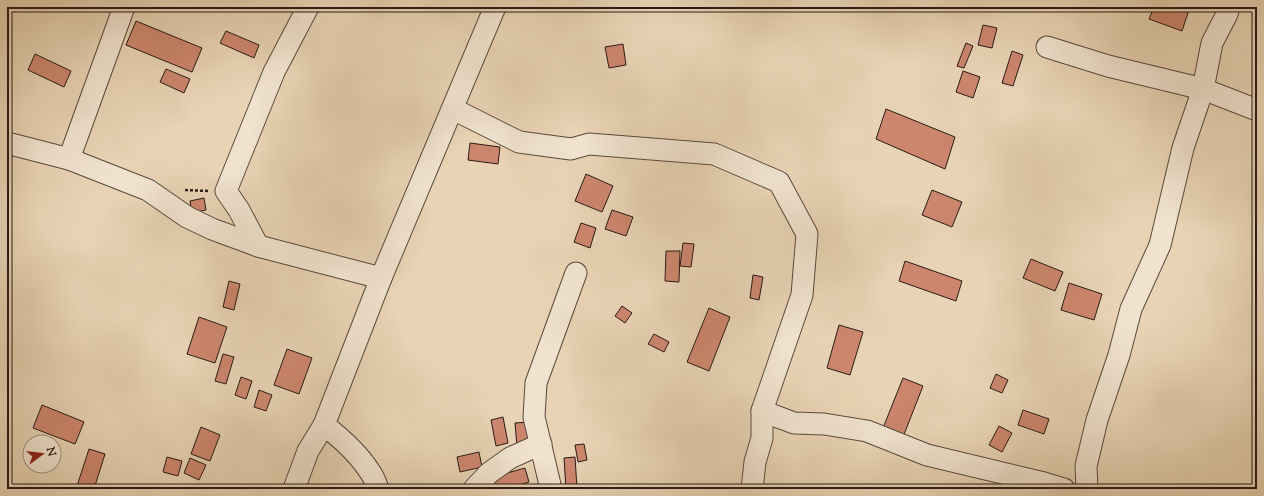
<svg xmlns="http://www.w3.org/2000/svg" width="1264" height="496" font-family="'Sorts Mill Goudy',serif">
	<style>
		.building { fill: #cc866e; stroke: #291b16 }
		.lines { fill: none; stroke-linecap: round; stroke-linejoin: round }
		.minor-casing { stroke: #59493e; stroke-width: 23 }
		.path { stroke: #291b16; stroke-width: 2.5; stroke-dasharray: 3 2; stroke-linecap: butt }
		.minor { stroke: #f0e2ce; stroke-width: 21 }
	</style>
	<rect width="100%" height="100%" fill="#e8d3b4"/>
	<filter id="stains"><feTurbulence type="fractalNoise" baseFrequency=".005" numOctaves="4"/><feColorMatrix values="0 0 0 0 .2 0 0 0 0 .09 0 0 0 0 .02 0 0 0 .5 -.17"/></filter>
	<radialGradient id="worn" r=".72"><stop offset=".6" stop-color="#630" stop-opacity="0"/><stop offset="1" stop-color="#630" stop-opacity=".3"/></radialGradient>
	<g class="building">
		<path d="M1154 7H1190L1182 31 1149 19Z"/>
		<path d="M136 21 202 48 192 72 126 45Z"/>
		<path d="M983 25 997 28 992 48 978 45Z"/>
		<path d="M226 31 259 45 254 58 220 43Z"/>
		<path d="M966 43 973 46 964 68 957 66Z"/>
		<path d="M623 44 626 65 609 68 605 47Z"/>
		<path d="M1012 51 1023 55 1013 86 1002 83Z"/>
		<path d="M35 54 71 71 64 87 28 70Z"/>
		<path d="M166 69 190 79 184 93 160 82Z"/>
		<path d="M963 71 980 77 973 98 956 92Z"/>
		<path d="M886 109 955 137 945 169 876 139Z"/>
		<path d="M470 143 500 147 498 164 468 160Z"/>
		<path d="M586 174 613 186 602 212 575 201Z"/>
		<path d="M932 190 962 202 952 227 922 215Z"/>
		<path d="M204 198 206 210 192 213 190 201Z"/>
		<path d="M612 210 633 217 626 236 605 229Z"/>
		<path d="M581 223 596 228 590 248 574 242Z"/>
		<path d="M683 243 694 244 691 267 680 266Z"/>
		<path d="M666 251H680L679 282 665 281Z"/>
		<path d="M1031 259 1063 272 1055 291 1023 278Z"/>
		<path d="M905 261 962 281 956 301 899 281Z"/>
		<path d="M753 275 763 277 759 300 750 298Z"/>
		<path d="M229 281 240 284 234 310 223 307Z"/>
		<path d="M1069 283 1102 294 1094 320 1061 310Z"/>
		<path d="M622 306 632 313 625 323 615 316Z"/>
		<path d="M709 308 730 317 709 371 687 362Z"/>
		<path d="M199 317 227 327 215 363 187 354Z"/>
		<path d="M839 325 863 332 850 375 827 368Z"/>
		<path d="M654 334 669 342 664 352 648 344Z"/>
		<path d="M287 349 312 358 299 394 274 385Z"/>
		<path d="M223 354 234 357 226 384 215 381Z"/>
		<path d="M996 374 1008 380 1002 393 990 388Z"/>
		<path d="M241 377 252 381 246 399 235 395Z"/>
		<path d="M903 378 923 386 903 437 883 428Z"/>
		<path d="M259 390 272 395 266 411 254 407Z"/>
		<path d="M42 405 84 422 75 444 33 428Z"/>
		<path d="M1023 410 1049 419 1044 434 1018 425Z"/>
		<path d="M503 417 508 443 496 446 491 420Z"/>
		<path d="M529 422 530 445 517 446 515 423Z"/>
		<path d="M999 426 1012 433 1002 452 989 445Z"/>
		<path d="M201 427 220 435 210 461 191 454Z"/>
		<path d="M584 444 587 460 578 462 575 445Z"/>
		<path d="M89 449 105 454 94 489H76Z"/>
		<path d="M479 452 482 467 460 472 457 457Z"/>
		<path d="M167 457 182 461 178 476 163 472Z"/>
		<path d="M575 457 577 488 566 489 564 458Z"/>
		<path d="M190 458 206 465 199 480 184 473Z"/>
		<path d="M525 468 529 482 507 489H496L493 477Z"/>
	</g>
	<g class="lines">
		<defs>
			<g id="minor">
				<path d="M1229 7 1227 14 1212 43 1203 89 1257 110"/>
				<path d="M1047 47 1108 66 1203 89 1183 148 1160 245 1131 309 1119 355 1097 420 1086 466 1087 489"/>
				<path d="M453 109 519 142 571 149 589 144 714 154 779 182 807 234 802 295 762 411 794 423 824 424 867 431 927 455 1044 483 1064 489"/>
				<path d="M7 143 69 159 148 190 187 217 212 229 258 246 381 278"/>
				<path d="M69 159 124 7"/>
				<path d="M258 246 239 210 226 191 274 72 308 7"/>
				<path d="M294 489 308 451 324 425"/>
				<path d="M378 489C376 483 374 477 370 472 358 453 341 438 324 425L381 278 495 7"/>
				<path d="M474 489 489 473 510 458 541 444"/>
				<path d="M551 489 534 417 536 383 576 273"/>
				<path d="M752 489 755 462 762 438V411"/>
			</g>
		</defs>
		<use href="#minor" class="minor-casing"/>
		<path class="path" d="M185 190 208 191"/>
		<use href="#minor" class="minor"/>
	</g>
	<rect width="1264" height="496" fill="none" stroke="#e8d3b4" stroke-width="24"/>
	<rect x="8" y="8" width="1248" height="480" fill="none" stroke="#291b16" stroke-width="2"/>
	<rect x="12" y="12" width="1240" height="472" fill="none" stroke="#291b16"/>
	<g transform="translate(42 454) rotate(75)"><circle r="19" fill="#f0e2ce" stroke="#a09284"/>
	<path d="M0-3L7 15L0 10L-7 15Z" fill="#8f2418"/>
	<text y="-6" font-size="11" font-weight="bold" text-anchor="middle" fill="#291b16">N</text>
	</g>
	<rect width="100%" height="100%" filter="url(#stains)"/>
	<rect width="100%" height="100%" fill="url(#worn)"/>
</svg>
